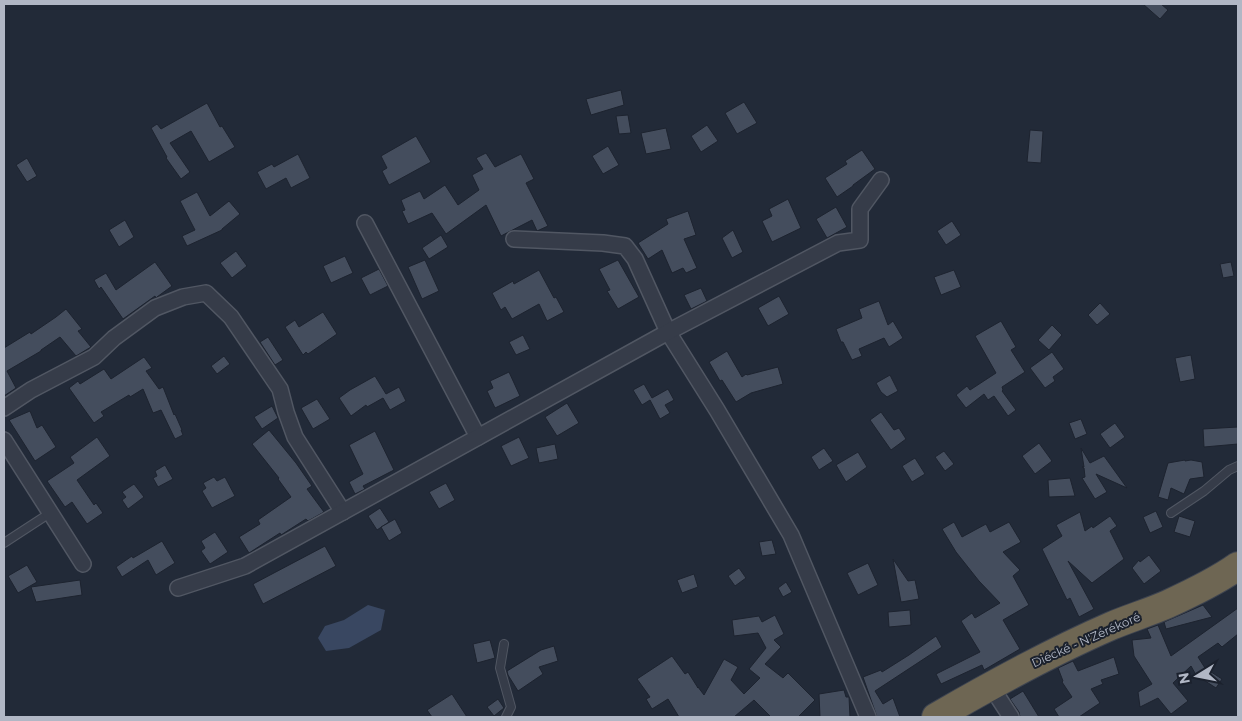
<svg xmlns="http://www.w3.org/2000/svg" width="1242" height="721" font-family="Montserrat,sans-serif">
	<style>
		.water { fill: #394761 }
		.building { fill: #444d5d; stroke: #1d232f }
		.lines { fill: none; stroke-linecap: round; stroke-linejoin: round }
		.lane-casing { stroke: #515763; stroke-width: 10 }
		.street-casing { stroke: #515763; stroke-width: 18 }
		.highway-casing { stroke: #3e4450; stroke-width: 30 }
		.lane { stroke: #363c49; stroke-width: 8 }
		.street { stroke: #363c49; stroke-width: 15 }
		.highway { stroke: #6e6653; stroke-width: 28 }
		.labels { text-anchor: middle; stroke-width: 4; stroke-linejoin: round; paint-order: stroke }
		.street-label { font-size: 12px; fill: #b1b7c5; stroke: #1b212d }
	</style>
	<rect width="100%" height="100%" fill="#222a38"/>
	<path class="water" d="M368 605 385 610 381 630 349 648 326 651 318 638 325 626 344 620Z"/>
	<g class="building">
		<path d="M1143 4H1161L1168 10 1160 19Z"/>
		<path d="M621 90 624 105 591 115 586 99Z"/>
		<path d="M744 102 757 123 737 134 725 113Z"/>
		<path d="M207 103 220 127 222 126 235 147 209 162 191 131 170 143 190 172 181 179 166 158 167 157 151 128 157 124 161 129Z"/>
		<path d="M628 115 631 133 619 134 616 116Z"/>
		<path d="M707 125 718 141 701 152 691 136Z"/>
		<path d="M666 128 671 149 646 154 641 133Z"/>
		<path d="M1030 130 1043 131 1041 163 1027 162Z"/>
		<path d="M416 136 431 162 389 185 382 171 387 168 381 156Z"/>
		<path d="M608 146 619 165 603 174 592 156Z"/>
		<path d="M862 150 875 169 853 185V186L837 197 825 178 847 164 845 161Z"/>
		<path d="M486 153 495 167 521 154 534 179 526 183 548 226 537 231 532 220 501 236 486 205 446 234 432 213 408 224 402 211 405 210 401 200 420 191 424 199 445 185 458 205 479 190 472 175 483 169 476 158Z"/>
		<path d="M298 154 310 178 291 188 286 178 266 189 257 172 272 164 274 167Z"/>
		<path d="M27 158 37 176 27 182 16 165Z"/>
		<path d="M197 192 210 216 229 201 240 214 222 229V230L187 246 182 236 195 230 180 201Z"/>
		<path d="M788 199 801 228 772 242 762 221 772 216 769 209Z"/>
		<path d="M836 207 847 227 827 238 816 219Z"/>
		<path d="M688 211 696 235 684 239 697 268 686 273 683 268 672 273 662 250 648 259 638 243 668 224 666 219Z"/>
		<path d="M125 220 134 237 119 247 109 230Z"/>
		<path d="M952 221 961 235 946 245 937 231Z"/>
		<path d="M733 230 743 252 732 258 722 238Z"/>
		<path d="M441 235 448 247 429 259 422 248Z"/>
		<path d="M236 251 247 266 232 278 220 263Z"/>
		<path d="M345 256 353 273 331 283 323 266Z"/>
		<path d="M425 260 439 291 422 299 408 267Z"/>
		<path d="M618 260 639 297 618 309 607 291 610 290 599 269Z"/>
		<path d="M155 262 172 286 157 297 156 298 155 296 123 319 101 287 99 289 94 280 106 273 116 290Z"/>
		<path d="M1231 262 1234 276 1223 278 1220 264Z"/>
		<path d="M379 269 388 286 370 295 361 278Z"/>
		<path d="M539 270 554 298 556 297 564 312 547 321 539 304 512 319 505 307 501 310 492 293 513 281 514 284Z"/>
		<path d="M954 270 961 287 941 295 934 277Z"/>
		<path d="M701 288 707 301 691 309 684 295Z"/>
		<path d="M779 296 789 314 768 326 758 308Z"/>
		<path d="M879 301 888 325 893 321 903 338 889 347 884 338 859 349 862 356 852 360 843 342H841L836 329 862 318 859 309Z"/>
		<path d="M1100 303 1110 314 1097 325 1088 315Z"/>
		<path d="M66 309 82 329 78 331 91 347 76 356 60 337 41 350V351L7 371 16 388 4 396V348L30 332 31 334 56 317Z"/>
		<path d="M323 312 337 334 308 354 306 352 303 355 285 327 295 320 299 327Z"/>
		<path d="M1001 321 1016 347 1011 350 1025 372 1002 387 1003 390 1002 391 1016 410 1008 416 994 396 988 400 984 394 966 408 956 395 967 386 970 390 996 373 975 336Z"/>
		<path d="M1052 325 1062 335 1049 350 1038 340Z"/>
		<path d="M523 335 530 349 516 355 509 342Z"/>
		<path d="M268 337 283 360 275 365 260 342Z"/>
		<path d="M727 351 742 377 746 374 747 375 778 367 783 384 751 393 736 402 722 380 720 381 709 362Z"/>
		<path d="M1052 352 1064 369 1053 377 1055 381 1045 388 1030 368Z"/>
		<path d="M1191 355 1195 379 1180 382 1175 358Z"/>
		<path d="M224 356 230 364 217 374 211 366Z"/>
		<path d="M144 357 152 368 146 371 159 389 163 387 174 415 175 414 182 430H181L183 435 175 439 161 410 153 413 143 389 130 397 129 395 101 412 104 416 94 423 69 388 78 381 80 384 104 369 111 379Z"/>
		<path d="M509 372 520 396 495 408 487 391 493 388 490 381Z"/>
		<path d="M890 375 898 391 887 397 881 392 876 383Z"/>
		<path d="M375 376 386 394 399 387 406 401 390 410 383 398 367 407 366 405 351 416 339 398 350 390Z"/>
		<path d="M644 384 652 398 668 389 674 400 665 405 670 413 660 419 650 400 642 405 633 390Z"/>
		<path d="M317 399 330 419 313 429 301 408Z"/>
		<path d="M567 403 579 423 557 436 545 417Z"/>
		<path d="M272 406 278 418 262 429 254 417Z"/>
		<path d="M30 411 37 428 42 425 56 447 35 461 9 420Z"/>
		<path d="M881 412 894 430 899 428 906 439 891 450 870 420Z"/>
		<path d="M1081 419 1087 434 1075 439 1069 423Z"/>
		<path d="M1115 423 1125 437 1110 448 1100 434Z"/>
		<path d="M1238 427V444L1204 447 1203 429Z"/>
		<path d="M269 430 296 463 312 486 307 489 324 512 308 521 306 519 281 535 280 533 249 553 239 537 260 524 258 520 291 497 278 479 279 478 252 444Z"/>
		<path d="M375 431 394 470 363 486 365 489 355 494 349 482 363 474 349 445Z"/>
		<path d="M97 437 110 456 77 480 94 505 96 503 103 513 87 524 72 502 65 507 47 481 74 463 70 457Z"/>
		<path d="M519 437 529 458 511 466 501 446Z"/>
		<path d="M1039 443 1052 461 1035 474 1022 456Z"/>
		<path d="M555 444 558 459 539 463 536 448Z"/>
		<path d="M824 448 833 461 819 470 811 457Z"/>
		<path d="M1081 448 1090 463 1104 456 1127 488 1096 474 1107 492 1095 499 1082 478 1085 477 1084 468 1082 467H1084Z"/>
		<path d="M944 451 954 464 945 471 935 457Z"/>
		<path d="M858 452 867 467 846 482 836 465Z"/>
		<path d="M915 458 925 474 912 482 902 466Z"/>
		<path d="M1185 460V461L1191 460 1202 462 1204 477 1190 479 1184 494 1171 488 1168 500 1158 497 1168 463Z"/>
		<path d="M165 465 173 479 158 487 153 478 157 476 155 471Z"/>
		<path d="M214 477 217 481 225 477 235 496 212 508 202 491 206 488 203 483Z"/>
		<path d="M1070 478 1075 496 1049 497 1048 480Z"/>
		<path d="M446 483 455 500 439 509 429 492Z"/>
		<path d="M134 484 144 497 128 509 122 500 126 497 122 492Z"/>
		<path d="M380 508 389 522 377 530 368 516Z"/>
		<path d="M1156 511 1163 527 1150 533 1143 517Z"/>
		<path d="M1080 512 1085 531 1092 526 1093 528 1110 516 1117 526 1110 531 1124 559 1092 583 1068 561 1094 609 1079 617 1070 598 1067 600 1042 549 1062 536 1056 525Z"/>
		<path d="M1179 516 1195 521 1190 537 1174 532Z"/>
		<path d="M395 519 402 533 389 541 381 527Z"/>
		<path d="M954 522 962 537 986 524 990 532 1009 522 1021 542 1003 552 1020 570 1013 576 1029 605 1003 620 1020 649 984 670 982 665 941 684 936 674 980 652 961 621 972 613 975 618 1000 603 979 581 956 552 942 529Z"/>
		<path d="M215 532 228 552 210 564 201 551 205 548 201 541Z"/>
		<path d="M772 540 776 554 762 556 759 542Z"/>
		<path d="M162 541 175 563 156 575 148 560 122 577 116 567 132 556 133 558Z"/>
		<path d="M325 546 336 566 263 604 253 584Z"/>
		<path d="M1149 555 1161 571 1144 584 1132 568 1139 560 1140 562Z"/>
		<path d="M893 559 908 581 915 580 919 599 901 602Z"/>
		<path d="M868 563 878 585 858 595 847 573Z"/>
		<path d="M27 565 37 582 18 593 8 576Z"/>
		<path d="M739 568 746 578 735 586 728 576Z"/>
		<path d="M694 574 698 587 682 593 677 580Z"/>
		<path d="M80 580 82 595 36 602 31 587Z"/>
		<path d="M786 582 792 592 783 597 778 588Z"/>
		<path d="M1203 605 1212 617 1166 629 1164 622Z"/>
		<path d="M1238 608V634L1222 647 1218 643 1198 657 1205 668 1222 679 1216 688 1196 675 1191 666 1173 683 1188 701 1171 714 1158 698 1140 707 1138 692 1152 684 1134 656 1132 640 1151 638 1147 629 1158 625 1171 656Z"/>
		<path d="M910 610 911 625 889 627 888 612Z"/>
		<path d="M775 615 784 634 774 640 781 647 765 664 783 678 788 673 815 700 798 717H771L754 700 734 717H679L668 699 652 709 646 699 650 697 637 679 672 656 685 674 688 672 698 688V687L704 695 724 659 738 667 731 680 744 694 760 678 749 669 766 648 758 633 734 636 732 620 759 616 762 622Z"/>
		<path d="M936 636 942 647 875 691 883 704 893 698 900 717H877L863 677 881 670 882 672 909 655Z"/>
		<path d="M490 640 495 658 477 663 473 644Z"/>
		<path d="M554 646 558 661 539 667 543 674 518 691 508 675 507 671 541 650Z"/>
		<path d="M1114 657 1119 674 1101 680 1103 684 1091 689 1100 703 1079 717H1059L1054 709 1072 697 1062 682 1063 681 1058 668 1073 661 1078 671Z"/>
		<path d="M844 690 846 697H849L850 717H820L819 694Z"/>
		<path d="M1023 691 1039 717H1020L1019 712 1010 699Z"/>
		<path d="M452 694 467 717H432L427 710Z"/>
		<path d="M498 699 504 708 494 716 487 707Z"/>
	</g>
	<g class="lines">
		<defs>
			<g id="lane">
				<path d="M1171 513 1204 491 1229 470 1238 466"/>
				<path d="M4 543 50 513"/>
				<path d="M504 644 500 668 511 707 506 717"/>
			</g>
			<g id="street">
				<path d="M365 223 478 437"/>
				<path d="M514 239 603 243 625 246 635 259 668 332 717 410 791 535 868 717"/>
				<path d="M4 408 31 390 94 357 114 338 155 308 183 297 206 293 231 317 280 389 286 412 295 437 343 512"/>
				<path d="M4 440 83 564"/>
				<path d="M178 588 245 566 668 332 838 243 860 240V209L881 180"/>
				<path d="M990 685 1011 717"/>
			</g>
			<path id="highway" d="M936 717C993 684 1051 652 1111 626 1130 618 1150 612 1168 604 1192 593 1217 581 1238 566"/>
		</defs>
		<use href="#lane" class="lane-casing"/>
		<use href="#street" class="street-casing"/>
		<use href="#highway" class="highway-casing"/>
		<use href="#lane" class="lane"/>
		<use href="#street" class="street"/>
		<use href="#highway" class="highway"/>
	</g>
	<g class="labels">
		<g class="street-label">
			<text transform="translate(1086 640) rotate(-24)" y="4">Diécké - N'Zérékoré</text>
		</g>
	</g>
	<rect width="1242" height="721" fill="none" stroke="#b1b7c5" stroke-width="10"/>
	<g transform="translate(1197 676) rotate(260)" stroke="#1b212d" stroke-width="4" paint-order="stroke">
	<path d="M0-4L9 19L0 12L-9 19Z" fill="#b1b7c5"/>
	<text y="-8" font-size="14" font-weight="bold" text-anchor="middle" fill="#b1b7c5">N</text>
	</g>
</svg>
